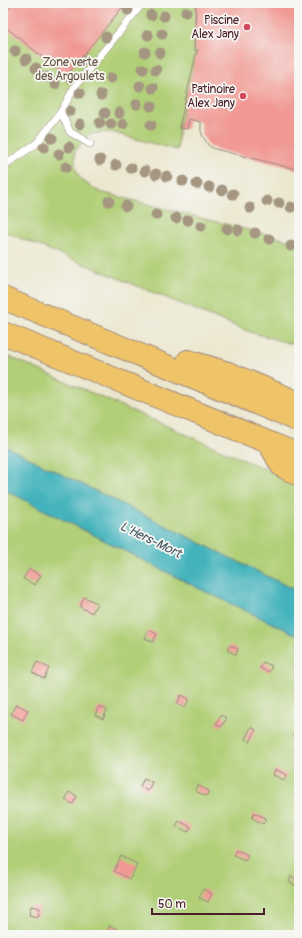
<svg xmlns="http://www.w3.org/2000/svg" width="302" height="938" font-family="Pangolin,sans-serif">
	<style>
		.green { fill: #b0cf77; stroke: #7d7751 }
		.water { fill: #42b2bc; stroke: #466874 }
		.building { fill: #f19893 }
		.lines { fill: none; stroke-linecap: round; stroke-linejoin: round }
		.service-casing { stroke: #9a837d; stroke-width: 8 }
		.motorway-casing { stroke: #9a837d; stroke-width: 24 }
		.service { stroke: #fff; stroke-width: 7 }
		.motorway { stroke: #efc469; stroke-width: 22 }
		.tree { fill: #a49681 }
		.poi-dot { fill: #d1495b; stroke: #f6f6f2; stroke-width: 1.5 }
		.labels { text-anchor: middle; stroke-width: 3.5; stroke-linejoin: round; paint-order: stroke }
		.poi-label { font-size: 12px; fill: #4a1f2b; stroke: #f6f6f2; text-anchor: end }
		.park-label { font-size: 12px; fill: #695442; stroke: #f6f6f2 }
		.water-label { font-size: 13px; font-style: italic; fill: #475a65; stroke: #f6f6f2 }
	</style>
	<rect width="100%" height="100%" fill="#f6f6f2"/>
	<filter id="ink" filterUnits="userSpaceOnUse"><feTurbulence type="fractalNoise" baseFrequency=".025" numOctaves="2"/><feDisplacementMap in="SourceGraphic" scale="8" xChannelSelector="R" yChannelSelector="G"/><feConvolveMatrix kernelMatrix="1 2 1 2 8 2 1 2 1" color-interpolation-filters="sRGB"/></filter>
	<filter id="wash" filterUnits="userSpaceOnUse"><feTurbulence type="fractalNoise" baseFrequency=".012" numOctaves="4" result="noise"/><feDisplacementMap in="SourceGraphic" scale="16" xChannelSelector="R" yChannelSelector="G"/><feGaussianBlur stdDeviation="0.9" result="paint"/><feColorMatrix in="noise" values="0 0 0 0 0 0 0 0 0 0 0 0 0 0 0 0 0 1.4 0 .05"/><feComposite in="paint" operator="in"/></filter>
	<g filter="url(#wash)">
		<rect width="100%" height="100%" fill="#ebe7cf"/>
		<g class="green">
			<path d="M3 3H196L194 50H197L179 127 177 150 111 132 89 134 75 151C75 178 77 178 100 192L299 243V346L250 332 3 231Z"/>
			<path d="M3 354 299 484V592L3 445Z"/>
			<path d="M3 489 198 588 299 636V935H3Z"/>
		</g>
		<path class="water" d="M3 445 299 592V636L198 588 3 489Z"/>
		<g id="blocks">
			<g class="building">
				<path d="M13 3H126L66 76 3 25V15Z"/>
				<path d="M196 3H299V170L215 149 209 146 203 137 201 131V122L189 119 187 129 179 128 197 50H194Z"/>
				<path d="M29 569 41 575 35 585 23 579Z"/>
				<path d="M84 597 97 603 92 613 80 607Z"/>
				<path d="M149 630 157 634 153 642 145 638Z"/>
				<path d="M230 645 238 649 236 655 227 650Z"/>
				<path d="M37 662 49 668 44 679 32 672Z"/>
				<path d="M263 662 272 666 269 672 260 668Z"/>
				<path d="M181 695 189 699 185 708 177 704Z"/>
				<path d="M16 704 28 710 23 720 11 714Z"/>
				<path d="M99 706 107 710 103 719 95 715Z"/>
				<path d="M221 715 227 718 221 727 216 724Z"/>
				<path d="M251 727 256 730 250 742 245 739Z"/>
				<path d="M295 730 299 732V739L293 736Z"/>
				<path d="M3 749 8 751 3 762Z"/>
				<path d="M275 769 287 775 284 780 273 775Z"/>
				<path d="M144 778 152 782 148 791 140 787Z"/>
				<path d="M197 785 209 791 206 796 195 791Z"/>
				<path d="M69 792 77 796 73 804 65 800Z"/>
				<path d="M254 813 266 818 263 824 252 818Z"/>
				<path d="M179 821 191 827 188 832 176 826Z"/>
				<path d="M236 849 248 855 245 860 233 855Z"/>
				<path d="M121 856 137 864 130 879 114 871Z"/>
				<path d="M291 876 299 880V887L289 882Z"/>
				<path d="M203 889 212 894 208 902 199 898Z"/>
				<path d="M31 906 40 908 38 917 29 915Z"/>
				<path d="M109 926 118 929 116 935H107Z"/>
			</g>
		</g>
	</g>
	<g filter="url(#ink)">
		<use href="#blocks" fill-opacity="0" stroke="#9a837d" stroke-width="1"/>
		<g class="lines">
			<defs>
				<g id="service">
					<path d="M61 112 70 132 90 144"/>
					<path d="M6 166 11 161 37 143 61 112 75 86 143 3"/>
				</g>
				<g id="motorway">
					<path d="M3 298 299 421"/>
					<path d="M3 333 299 455"/>
					<path d="M188 361 228 373 299 403"/>
					<path d="M269 443 282 466 299 475"/>
				</g>
			</defs>
			<use href="#service" class="service-casing"/>
			<use href="#motorway" class="motorway-casing"/>
			<use href="#service" class="service"/>
			<use href="#motorway" class="motorway"/>
		</g>
		<g class="tree">
			<circle cx="128" cy="10" r="5.5"/>
			<circle cx="186" cy="12" r="5.5"/>
			<circle cx="151" cy="15" r="5.5"/>
			<circle cx="164" cy="16" r="5.5"/>
			<circle cx="162" cy="34" r="5.5"/>
			<circle cx="148" cy="35" r="5.5"/>
			<circle cx="106" cy="37" r="5.5"/>
			<circle cx="15" cy="51" r="5.5"/>
			<circle cx="145" cy="52" r="5.5"/>
			<circle cx="160" cy="53" r="5.5"/>
			<circle cx="26" cy="59" r="5.5"/>
			<circle cx="85" cy="61" r="5.5"/>
			<circle cx="36" cy="68" r="5.5"/>
			<circle cx="143" cy="69" r="5.5"/>
			<circle cx="156" cy="70" r="5.5"/>
			<circle cx="45" cy="77" r="5.5"/>
			<circle cx="70" cy="78" r="5.5"/>
			<circle cx="111" cy="78" r="5.5"/>
			<circle cx="55" cy="84" r="5.5"/>
			<circle cx="140" cy="86" r="5.5"/>
			<circle cx="153" cy="88" r="5.5"/>
			<circle cx="80" cy="93" r="5.5"/>
			<circle cx="101" cy="95" r="5.5"/>
			<circle cx="137" cy="104" r="5.5"/>
			<circle cx="151" cy="106" r="5.5"/>
			<circle cx="70" cy="111" r="5.5"/>
			<circle cx="105" cy="113" r="5.5"/>
			<circle cx="119" cy="113" r="5.5"/>
			<circle cx="100" cy="123" r="5.5"/>
			<circle cx="80" cy="124" r="5.5"/>
			<circle cx="111" cy="124" r="5.5"/>
			<circle cx="123" cy="124" r="5.5"/>
			<circle cx="151" cy="125" r="5.5"/>
			<circle cx="52" cy="138" r="5.5"/>
			<circle cx="44" cy="147" r="5.5"/>
			<circle cx="69" cy="147" r="5.5"/>
			<circle cx="59" cy="154" r="5.5"/>
			<circle cx="100" cy="160" r="5.5"/>
			<circle cx="116" cy="165" r="5.5"/>
			<circle cx="66" cy="167" r="5.5"/>
			<circle cx="131" cy="168" r="5.5"/>
			<circle cx="145" cy="171" r="5.5"/>
			<circle cx="156" cy="174" r="5.5"/>
			<circle cx="167" cy="176" r="5.5"/>
			<circle cx="183" cy="181" r="5.5"/>
			<circle cx="197" cy="184" r="5.5"/>
			<circle cx="209" cy="187" r="5.5"/>
			<circle cx="222" cy="190" r="5.5"/>
			<circle cx="233" cy="194" r="5.5"/>
			<circle cx="109" cy="201" r="5.5"/>
			<circle cx="267" cy="201" r="5.5"/>
			<circle cx="279" cy="203" r="5.5"/>
			<circle cx="126" cy="206" r="5.5"/>
			<circle cx="291" cy="207" r="5.5"/>
			<circle cx="250" cy="208" r="5.5"/>
			<circle cx="156" cy="215" r="5.5"/>
			<circle cx="176" cy="218" r="5.5"/>
			<circle cx="188" cy="220" r="5.5"/>
			<circle cx="201" cy="226" r="5.5"/>
			<circle cx="227" cy="229" r="5.5"/>
			<circle cx="238" cy="230" r="5.5"/>
			<circle cx="255" cy="233" r="5.5"/>
			<circle cx="269" cy="239" r="5.5"/>
			<circle cx="291" cy="246" r="5.5"/>
		</g>
	</g>
	<g class="poi-dot">
		<circle cx="247" cy="27" r="4"/>
		<circle cx="243" cy="96" r="4"/>
	</g>
	<g class="labels">
		<g class="poi-label">
			<text x="239" y="24">Piscine<tspan x="239" dy="14">Alex Jany</tspan></text>
			<text x="235" y="93">Patinoire<tspan x="235" dy="14">Alex Jany</tspan></text>
		</g>
		<g class="park-label">
			<text x="70" y="66">Zone verte<tspan x="70" dy="14">des Argoulets</tspan></text>
		</g>
		<g class="water-label">
			<text transform="translate(151 539) rotate(26)" y="5">L'Hers-Mort</text>
		</g>
	</g>
	<rect width="302" height="938" fill="none" stroke="#f6f6f2" stroke-width="16"/>
	<path d="M152 908v6h112v-6" fill="none" stroke="#4a1f2b" stroke-width="2"/>
	<text x="158" y="908" font-size="12" fill="#4a1f2b" stroke="#f6f6f2" stroke-width="3" paint-order="stroke">50 m</text>
</svg>
